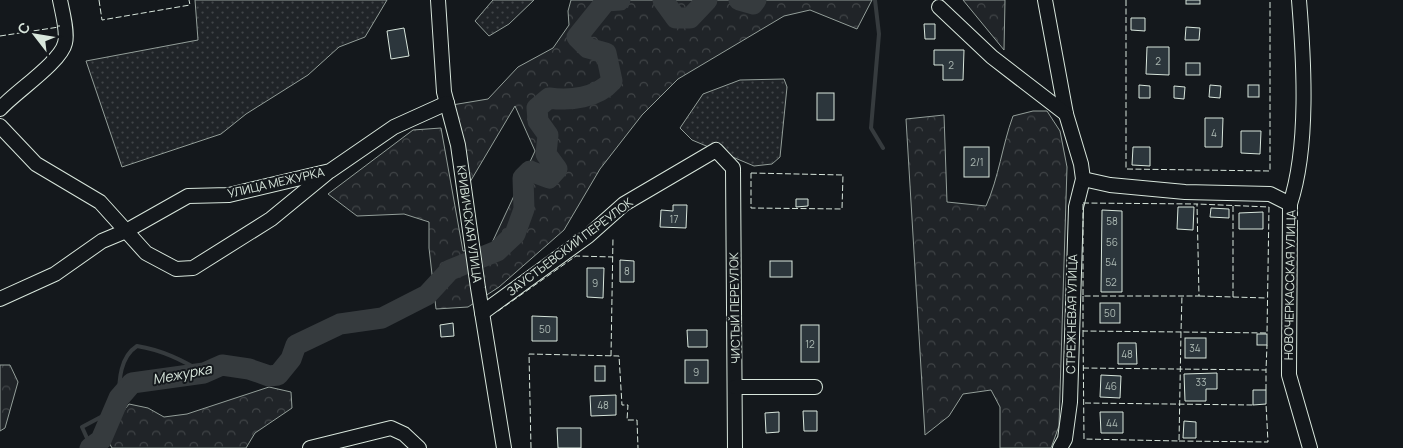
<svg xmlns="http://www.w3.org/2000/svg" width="1403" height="448" font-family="Manrope,sans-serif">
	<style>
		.grass { fill: url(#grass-dots); stroke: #939e99 }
		.forest { fill: url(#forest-crowns); stroke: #939e99 }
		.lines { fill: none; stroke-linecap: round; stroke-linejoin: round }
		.stream { stroke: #363b3e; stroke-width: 4 }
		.river { stroke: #363b3e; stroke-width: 21 }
		.building { fill: #2c363c; stroke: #d8e6dc }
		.minor-casing { stroke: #d8e6dc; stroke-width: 16 }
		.minor { stroke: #14181c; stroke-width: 14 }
		.fence { stroke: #d8e6dc; stroke-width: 1; stroke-dasharray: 6 2.5; stroke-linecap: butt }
		.labels { text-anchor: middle; stroke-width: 4; stroke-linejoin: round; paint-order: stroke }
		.number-label { font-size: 10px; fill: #adbab4 }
		.street-label { font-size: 12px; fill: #d8e6dc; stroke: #14181c }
		.water-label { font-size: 14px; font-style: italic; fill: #d8e6dc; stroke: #14181c }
	</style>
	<defs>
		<pattern id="grass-dots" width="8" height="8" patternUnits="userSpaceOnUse" patternTransform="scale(1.25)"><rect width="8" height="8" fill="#202428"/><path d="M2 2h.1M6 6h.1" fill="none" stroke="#404447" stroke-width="1.8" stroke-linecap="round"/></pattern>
		<pattern id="forest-crowns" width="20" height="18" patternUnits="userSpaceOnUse" patternTransform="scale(1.25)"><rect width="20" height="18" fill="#202428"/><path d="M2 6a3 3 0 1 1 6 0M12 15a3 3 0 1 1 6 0" fill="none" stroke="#404447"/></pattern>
	</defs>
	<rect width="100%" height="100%" fill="#14181c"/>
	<g class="grass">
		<path d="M195 0H387L365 37 339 47 308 75 246 114 221 134 122 167 86 61 198 40Z"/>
		<path d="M493 0H534L509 24 489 36 475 21Z"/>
		<path d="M784 79 787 87 780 157 772 164 754 166 692 140 680 128 703 94 740 80Z"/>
	</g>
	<g class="forest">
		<path d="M571 0H872L857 29 810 10 784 16 678 79 642 115 600 169 564 230 499 287 468 307 436 309 429 248V222L404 214 357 216 328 194 413 130 441 128 463 251 490 247 535 151 515 106 470 182 452 105 488 99 518 67 553 48 569 25 568 11Z"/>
		<path d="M963 0H1005L1004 50Z"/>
		<path d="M1033 111H1047L1060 131 1067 167 1059 426 1051 448H1000V407L991 390 963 394 949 416 925 435 906 119 944 115 947 202 986 206C999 177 1002 146 1013 116Z"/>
		<path d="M0 365H10L18 382 5 428 0 431Z"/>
		<path d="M269 387 291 392 292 408 255 433 246 448H112L105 435 129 404 148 408 164 417 187 414Z"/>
	</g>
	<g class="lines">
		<g class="stream">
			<path d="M875 0 879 34 871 128 883 148"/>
			<path d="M119 398C119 380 120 357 137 346 162 350 182 360 204 373"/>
			<path d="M91 447 82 427 114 410"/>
		</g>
		<g class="river">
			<path d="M663 0 676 18H690L707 0"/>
			<path d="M739 0 753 4 756 0"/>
			<path d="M90 448 101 440 119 398 132 383 204 373 222 365 249 369 269 376 278 375 291 359 296 345 340 324 382 318 427 295 450 270 497 251 515 234 524 209 523 178 530 171 549 178 557 169 546 154 548 135 538 121 537 108 549 98C570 101 597 98 612 81L606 53 588 48 577 37 606 1 620 0"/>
		</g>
	</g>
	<g class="building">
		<rect x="1186" y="0" width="14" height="4"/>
		<path d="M1131 18H1145V31L1131 30Z"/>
		<path d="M924 24H935V39H925Z"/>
		<path d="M1186 27 1200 28 1199 40H1185Z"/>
		<path d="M404 28 409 56 391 59 387 31Z"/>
		<path d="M1147 47H1169V75L1146 74Z"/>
		<path d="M934 50H964L963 80H943V65H934Z"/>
		<rect x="1186" y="63" width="14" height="12"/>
		<path d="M1139 85 1150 86V98H1139Z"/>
		<path d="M1210 85 1221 86 1220 98 1209 97Z"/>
		<rect x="1248" y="85" width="11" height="12"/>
		<path d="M1174 86 1185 87 1184 99 1174 98Z"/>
		<rect x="817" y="93" width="17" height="27"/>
		<path d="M1205 118H1223L1222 147H1205Z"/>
		<path d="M1241 131H1261L1260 154 1241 153Z"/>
		<rect x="964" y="147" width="25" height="30"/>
		<path d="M1133 147H1150V166L1132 165Z"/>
		<path d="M796 199H808V206L796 207Z"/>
		<path d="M673 205H687L686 228 660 227 661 210 673 211Z"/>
		<path d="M1178 207H1194L1193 230 1177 229Z"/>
		<path d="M1211 208 1229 209V218L1210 217Z"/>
		<path d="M1102 210 1122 211V292H1101Z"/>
		<path d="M1263 212V229H1239V213Z"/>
		<path d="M620 260 634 261V282H620Z"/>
		<rect x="770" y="261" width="22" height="16"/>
		<path d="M587 268H604L603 298 587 297Z"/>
		<rect x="1100" y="303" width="20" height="20"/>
		<path d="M532 316 557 317V341H532Z"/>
		<path d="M453 323 454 336 441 337 440 325Z"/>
		<rect x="801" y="325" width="18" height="37"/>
		<path d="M687 330H707V347H688Z"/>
		<rect x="1257" y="334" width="10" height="11"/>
		<rect x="1185" y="338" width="21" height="20"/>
		<path d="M1118 343H1136L1137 364H1118Z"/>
		<rect x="685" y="360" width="23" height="23"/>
		<rect x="595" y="366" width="10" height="15"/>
		<path d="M1217 373V389H1206V401H1185L1184 374Z"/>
		<path d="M1101 375 1121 376 1120 398 1100 397Z"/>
		<path d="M1253 390H1266V404L1253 405Z"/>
		<path d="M616 395V415L591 416 590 396Z"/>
		<path d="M803 411H817V431H804Z"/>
		<path d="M779 412V432L766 433 765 413Z"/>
		<path d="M1100 412H1123V433H1101Z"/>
		<path d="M1184 421 1196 422V438H1183Z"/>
		<path d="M557 428H581V448H558Z"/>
	</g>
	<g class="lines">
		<defs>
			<g id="minor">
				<path d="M438 0 444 92 458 145 478 288 504 448"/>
				<path d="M1045 0 1066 114 1081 164 1083 179 1076 207 1070 402 1065 439 1060 448"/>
				<path d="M1299 0C1304 61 1309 147 1290 204L1289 375 1310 448"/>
				<path d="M939 7 992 57 1066 114"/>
				<path d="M0 109C14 93 61 62 65 43 68 33 62 10 60 0"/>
				<path d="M0 126 36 164 100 202 146 253 176 269 193 268 271 219 327 173"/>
				<path d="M1083 179 1110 185 1185 192 1270 194 1290 204"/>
				<path d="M0 299 55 274 102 241 126 231 188 196 229 195 330 171 394 127 447 103"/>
				<path d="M482 313 588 236 624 204 716 150 733 168 735 448"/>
				<path d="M735 387H815"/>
				<path d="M310 448 391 428 404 434 419 448"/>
			</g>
		</defs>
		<use href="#minor" class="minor-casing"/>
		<use href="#minor" class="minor"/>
		<g class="fence">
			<path d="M99 0 102 20 190 5 189 0"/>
			<path d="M1126 0V169L1270 171V0"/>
			<path d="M0 36 59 27V25"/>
			<path d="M751 173 843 175 842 209 751 208Z"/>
			<path d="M1083 203 1197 204 1199 296H1083Z"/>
			<path d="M1083 296V331L1181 332 1182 295"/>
			<path d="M1199 296 1267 298"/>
			<path d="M1233 297V206"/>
			<path d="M498 311 576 256 613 257"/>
			<path d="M1083 331 1084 439 1179 441 1181 332 1267 333 1269 207 1197 204"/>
			<path d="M611 356 613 237"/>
			<path d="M1083 368 1266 370 1267 345"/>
			<path d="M1266 390V370"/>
			<path d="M1085 403 1253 405"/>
			<path d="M1179 441 1268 442 1266 404"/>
			<path d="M531 448 529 354 619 356 622 405H628L627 420H637L638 448"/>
		</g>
	</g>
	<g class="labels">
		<g class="number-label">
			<text x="1158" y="65">2</text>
			<text x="951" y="69">2</text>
			<text x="1214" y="137">4</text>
			<text x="977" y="166">2/1</text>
			<text x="674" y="223">17</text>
			<text x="1112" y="225">58</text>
			<text x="1112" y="246">56</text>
			<text x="1111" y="266">54</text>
			<text x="627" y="275">8</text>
			<text x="1111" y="286">52</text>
			<text x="595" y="287">9</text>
			<text x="1110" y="317">50</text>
			<text x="545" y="333">50</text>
			<text x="810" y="348">12</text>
			<text x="1195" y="352">34</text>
			<text x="1127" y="358">48</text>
			<text x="696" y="376">9</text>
			<text x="1201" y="386">33</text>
			<text x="1111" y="390">46</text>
			<text x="603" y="409">48</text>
			<text x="1112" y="427">44</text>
		</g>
		<g class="street-label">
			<text transform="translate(276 183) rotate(-13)" y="4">УЛИЦА МЕЖУРКА</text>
			<text transform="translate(469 224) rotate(82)" y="4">КРИВИЧСКАЯ УЛИЦА</text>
			<text transform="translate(570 247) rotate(-37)" y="4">ЗАУСТЬЕВСКИЙ ПЕРЕУЛОК</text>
			<text transform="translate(1290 285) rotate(-89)" y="4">НОВОЧЕРКАССКАЯ УЛИЦА</text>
			<text transform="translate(735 308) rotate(-91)" y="4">ЧИСТЫЙ ПЕРЕУЛОК</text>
			<text transform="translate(1072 314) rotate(-89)" y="4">СТРЕЖНЕВАЯ УЛИЦА</text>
		</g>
		<g class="water-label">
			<text transform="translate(182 374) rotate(-11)" y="5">Межурка</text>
		</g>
	</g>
	<g transform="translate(35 35) rotate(301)" stroke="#14181c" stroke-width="4" paint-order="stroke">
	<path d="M0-4L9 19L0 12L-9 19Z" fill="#d8e6dc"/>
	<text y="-8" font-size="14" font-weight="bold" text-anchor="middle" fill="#d8e6dc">С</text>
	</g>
</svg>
